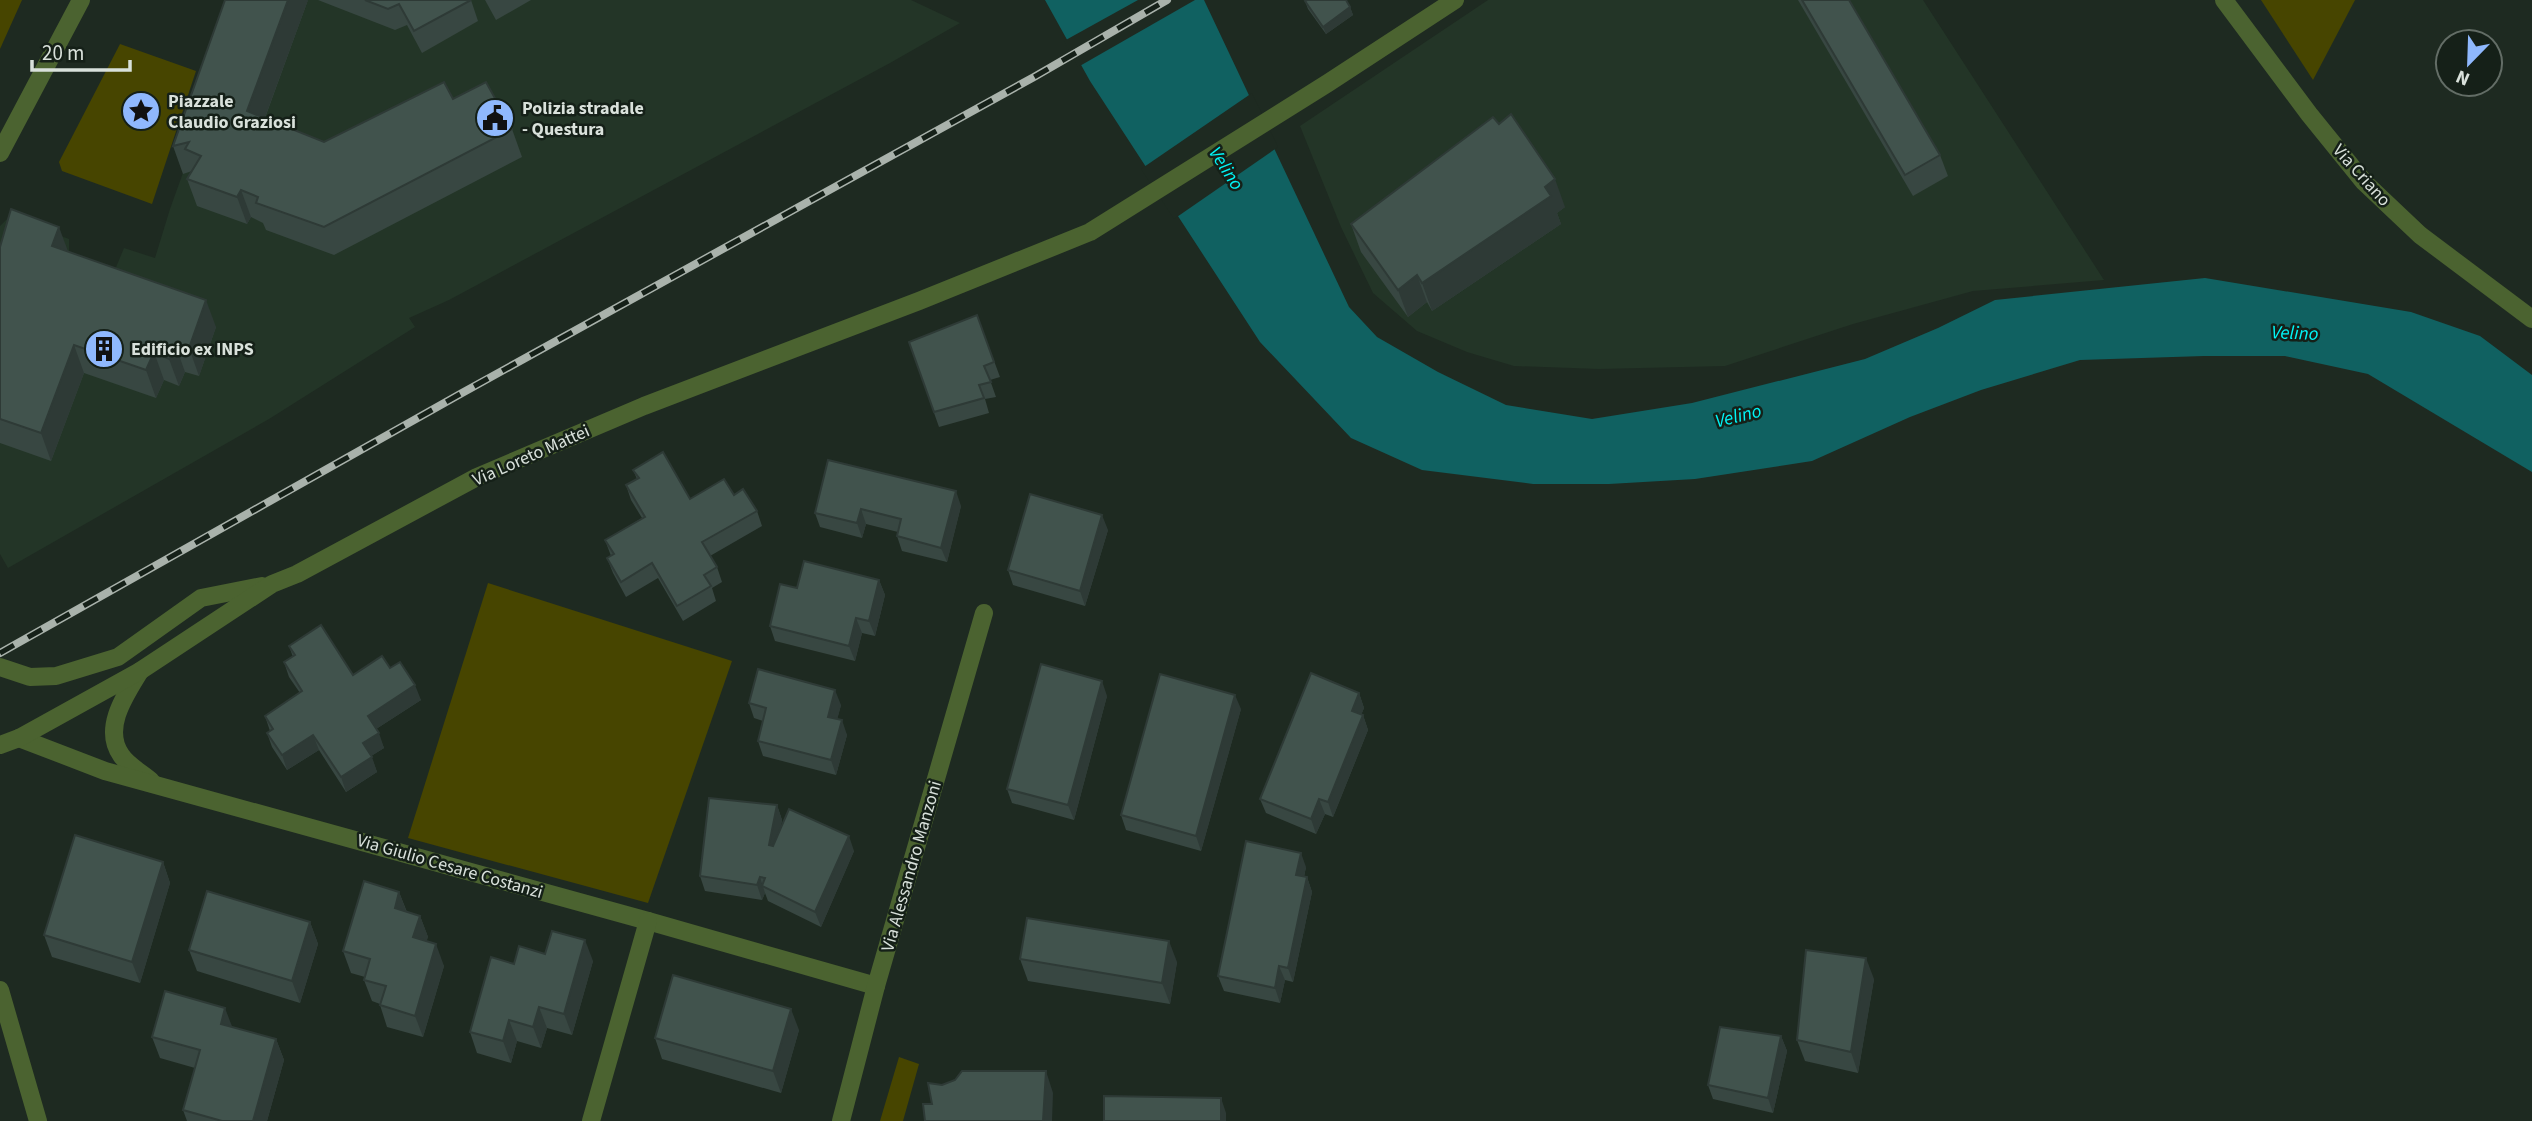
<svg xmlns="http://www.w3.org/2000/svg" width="2532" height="1121" font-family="'Source Sans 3',sans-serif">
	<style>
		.built { fill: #233527 }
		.green { fill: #474500 }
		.water { fill: #106161 }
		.pier { fill: #1e2a21 }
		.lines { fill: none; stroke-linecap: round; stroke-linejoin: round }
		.minor { stroke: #4b6330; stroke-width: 18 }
		.tertiary { stroke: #4b6330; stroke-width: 18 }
		.rail-casing { stroke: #a9b2ab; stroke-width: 8 }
		.rail { stroke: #152018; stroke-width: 5; stroke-dasharray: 16; stroke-linecap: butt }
		.wall { fill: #384742 }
		.shaded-wall { fill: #2e3a36 }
		.building { fill: #41534d; stroke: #2e3a36; stroke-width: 2 }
		.labels { text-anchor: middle; stroke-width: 5; stroke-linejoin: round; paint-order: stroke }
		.poi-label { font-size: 18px; font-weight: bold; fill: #d9e1db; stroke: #152018; text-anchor: start }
		.street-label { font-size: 18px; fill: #d9e1db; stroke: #152018 }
		.water-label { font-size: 19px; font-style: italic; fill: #01f5f6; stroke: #152018 }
	</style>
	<rect width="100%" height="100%" fill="#1e2a21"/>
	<g class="built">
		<path d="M245 0H911L960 23 890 63 449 300 409 318 415 327 269 419 8 568 0 554V226L9 217 69 239V254L107 289 124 248 155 258 170 209Z"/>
		<path d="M1488 0H1923L2104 280 1973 291 1853 324 1725 366 1599 369 1514 366 1467 352 1417 331 1373 293 1341 227 1300 126Z"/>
	</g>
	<g class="green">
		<path d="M0 0H22L0 49Z"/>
		<path d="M2261 0H2355L2313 80Z"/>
		<path d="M120 44 196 71 152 204 62 171 59 162Z"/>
		<path d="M488 583 732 661 648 903 408 838Z"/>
		<path d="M899 1057 919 1064 903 1121H880Z"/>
	</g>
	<path class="water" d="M1045 0H1204L1349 307 1377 337 1438 372 1506 405 1592 419 1692 403 1865 359 1938 328 1995 300 2205 278 2411 312 2480 336 2532 375V472L2368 374 2285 356H2204L2080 360 1981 390 1910 417 1812 461 1695 479 1609 484H1533L1422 470 1351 438 1260 342 1090 81Z"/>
	<g class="pier">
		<path d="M1138 0H1195L1078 67 1064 41Z"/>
		<path d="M1252 93 1278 147 1174 219 1141 169Z"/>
	</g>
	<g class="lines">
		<g class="minor">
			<path d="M2224 0 2309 114 2364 182 2420 235 2532 319"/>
			<path d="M140 671C126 694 102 728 121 755 127 765 142 773 151 781"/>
			<path d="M19 738 105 771 648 921 876 986"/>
			<path d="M591 1121 648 921"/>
			<path d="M841 1121 876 986 984 613"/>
		</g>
		<g class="tertiary">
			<path d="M0 153 81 0"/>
			<path d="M0 667 30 677 56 676 118 657 201 598 262 586"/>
			<path d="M0 745 19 738 140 671 272 584 297 574 477 477 644 406 919 301 1090 232 1328 83 1455 0"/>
			<path d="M0 990 38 1121"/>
		</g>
		<defs>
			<path id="rail" d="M0 653 462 393 1034 77 1167 0"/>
		</defs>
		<use href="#rail" class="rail-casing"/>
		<use href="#rail" class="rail"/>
	</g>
	<g class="wall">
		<path d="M308 0 265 118 324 142 453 99 512 129 522 157 334 255 266 230 263 223 251 217 247 224 197 206 187 179 192 171 183 174 173 146Z"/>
		<path d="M318 0H471L478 21 422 53 407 25 395 30Z"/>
		<path d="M485 0H531L496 20Z"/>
		<path d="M1798 0H1849L1940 155 1948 176 1913 196Z"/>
		<path d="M1305 1 1350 7 1353 15 1326 34 1308 9Z"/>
		<path d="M1565 207 1557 213 1561 224 1432 311 1427 302 1408 317 1361 252 1351 224Z"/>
		<path d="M0 247 68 252 216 327 199 376 185 372 179 386 164 380 156 398 84 373 51 461 0 443Z"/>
		<path d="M977 315 1000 377 990 380 996 397 985 399 989 413 939 427 909 342Z"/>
		<path d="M828 460 961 506 947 562 902 551 897 536 898 532 866 524 862 538 820 527 815 513Z"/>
		<path d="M633 470 690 499 734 495 757 511 762 526 710 556 717 567 722 582 712 588 716 601 683 621 658 578 626 597 613 573 607 558 611 556 605 540 642 518 631 500 626 485 637 479Z"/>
		<path d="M1108 530 1085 606 1013 585 1008 570Z"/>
		<path d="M879 580 885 595 875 636 862 633 855 661 775 641 770 626 797 588Z"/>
		<path d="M289 646 353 675 390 668 421 700 376 729 384 748 371 756 377 772 346 792 319 750 287 770 272 747 267 733 270 731 265 716 300 693 289 677 284 662 293 657Z"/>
		<path d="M1359 693 1364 708 1361 715H1363L1368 730 1333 817 1325 814 1316 834 1266 813 1260 799Z"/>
		<path d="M1107 696 1074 820 1012 803 1007 789Z"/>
		<path d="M749 703 841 705 837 719 847 735 836 775 763 756 758 741 763 721 754 718Z"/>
		<path d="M1241 709 1201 851 1126 830 1121 815Z"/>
		<path d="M777 805 782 820 780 830 854 851 821 927 768 901 765 893 762 900 705 891 700 876Z"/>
		<path d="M163 862 170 883 140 983 52 957 44 935Z"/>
		<path d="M1306 867 1304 877H1307L1312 892 1293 982 1285 980 1280 1003 1224 991 1218 976Z"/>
		<path d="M399 892 407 912 420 916 428 937 426 941 444 966 423 1037 387 1027 380 1005V1004L372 1001 364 980 365 977 351 973 343 951Z"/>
		<path d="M310 922 318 944 300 1003 197 971 189 950Z"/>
		<path d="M545 954 593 961 572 1035 547 1028 541 1048 517 1041 511 1063 477 1053 470 1032Z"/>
		<path d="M1020 959 1177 962 1170 1004 1028 981Z"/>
		<path d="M1874 979 1858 1073 1805 1061 1797 1040Z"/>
		<path d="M232 1027 276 1039 284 1060 267 1121H187L183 1110 195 1068 160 1058 152 1037Z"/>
		<path d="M799 1030 781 1093 662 1059 655 1038Z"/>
		<path d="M1781 1036 1787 1051 1773 1113 1713 1099 1708 1085Z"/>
	</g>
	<g class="shaded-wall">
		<path d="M288 0H308L257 139 247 111Z"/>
		<path d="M1350 7 1353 15 1326 34 1323 27Z"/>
		<path d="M1555 179 1565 207 1557 213 1561 224 1432 311 1422 283Z"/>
		<path d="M241 190 251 217 247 224 237 197Z"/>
		<path d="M59 227 69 254 52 246Z"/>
		<path d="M1417 275 1427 302 1408 317 1398 290Z"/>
		<path d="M206 300 216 327 199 376 189 348Z"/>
		<path d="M175 344 185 372 179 386 169 359Z"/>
		<path d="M74 345 84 373 51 461 41 433Z"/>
		<path d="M154 352 164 380 156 398 146 370Z"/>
		<path d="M956 491 961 506 947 562 941 548Z"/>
		<path d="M861 509 866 524 862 538 857 523Z"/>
		<path d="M1102 515 1108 530 1085 606 1080 591Z"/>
		<path d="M879 580 885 595 875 636 869 621Z"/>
		<path d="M856 618 862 633 855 661 849 646Z"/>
		<path d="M1102 681 1107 696 1074 820 1068 805Z"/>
		<path d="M415 685 421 700 373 731 368 716Z"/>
		<path d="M835 690 841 705 834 732 828 717Z"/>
		<path d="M1359 693 1364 708 1357 725 1352 711Z"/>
		<path d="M1235 695 1241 709 1201 851 1196 836Z"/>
		<path d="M1363 715 1368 730 1333 817 1328 802Z"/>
		<path d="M842 720 847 735 836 775 831 760Z"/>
		<path d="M379 733 384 748 368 758 363 743Z"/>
		<path d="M313 735 319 750 287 770 282 755Z"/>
		<path d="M372 757 377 772 346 792 341 777Z"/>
		<path d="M1319 799 1325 814 1316 834 1311 819Z"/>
		<path d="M777 805 782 820 774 860 769 845Z"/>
		<path d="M849 836 854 851 821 927 815 912Z"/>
		<path d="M1301 853 1306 867 1301 890 1296 875Z"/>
		<path d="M163 862 170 883 140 983 132 962Z"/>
		<path d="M760 877 765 893 762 900 757 885Z"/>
		<path d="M1307 877 1312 892 1293 982 1288 968Z"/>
		<path d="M399 892 407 913 395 908Z"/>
		<path d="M420 916 428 937 421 959 413 937Z"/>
		<path d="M310 922 318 944 300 1003 292 981Z"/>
		<path d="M585 940 593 961 572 1035 564 1014Z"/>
		<path d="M1169 941 1177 962 1170 1004 1162 983Z"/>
		<path d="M436 944 444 966 423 1037 415 1016Z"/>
		<path d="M1866 958 1874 979 1858 1073 1851 1052Z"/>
		<path d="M1279 966 1285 980 1280 1003 1275 988Z"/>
		<path d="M539 1007 547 1028 541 1048 533 1027Z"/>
		<path d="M225 1008 233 1029 221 1024Z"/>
		<path d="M791 1009 799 1030 781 1093 773 1071Z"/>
		<path d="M509 1020 517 1041 511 1063 503 1041Z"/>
		<path d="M1781 1036 1787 1051 1773 1113 1768 1098Z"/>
		<path d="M276 1039 284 1060 267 1121H253Z"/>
		<path d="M1046 1071 1053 1093 1052 1121H1043Z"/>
		<path d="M1221 1098 1226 1113V1121H1221Z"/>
	</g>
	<g class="building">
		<path d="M225 0H288L247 111 324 142 444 82 453 99 486 82 512 129 324 227 256 203 258 197 241 190 237 197 187 179 201 156 185 149 189 142 173 146Z"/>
		<path d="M365 0H471L414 31 399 4 388 9Z"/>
		<path d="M1307 0H1346L1350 7 1323 27 1305 1Z"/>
		<path d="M1802 0H1849L1940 155 1905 175Z"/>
		<path d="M1511 114 1555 179 1545 187 1551 196 1422 283 1417 275 1398 290 1351 224 1493 117 1499 124Z"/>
		<path d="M11 209 59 227 52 246 206 300 189 348 175 344 169 359 154 352 146 370 74 345 41 433 0 419V247Z"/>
		<path d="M977 315 994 362 984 366 991 382 979 385 984 398 934 412 909 342Z"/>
		<path d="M663 452 690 499 724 479 734 495 743 489 757 511 702 542 717 567 704 575 711 586 677 606 652 563 621 582 607 558 614 554 605 540 645 517 626 485 639 478 633 470Z"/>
		<path d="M828 460 956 491 941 548 897 536 901 519 861 509 857 523 815 513Z"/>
		<path d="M1030 494 1102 515 1080 591 1008 570Z"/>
		<path d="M804 561 879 580 869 621 856 618 849 646 770 626 780 584 797 588Z"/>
		<path d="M321 625 353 675 382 656 390 668 400 662 415 685 368 716 379 733 363 743 372 757 341 777 313 735 282 755 267 733 273 729 265 716 302 691 284 662 295 655 289 646Z"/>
		<path d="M1041 664 1102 681 1068 805 1007 789Z"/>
		<path d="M758 669 835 690 828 717 842 720 831 760 758 741 766 708 749 703Z"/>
		<path d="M1311 673 1359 693 1352 711 1363 715 1328 802 1319 799 1311 819 1260 799Z"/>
		<path d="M1160 674 1235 695 1196 836 1121 815Z"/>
		<path d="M709 798 777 805 769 845 773 846 789 809 849 836 815 912 762 886 765 878 760 877 757 885 700 876Z"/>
		<path d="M75 835 163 862 132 962 44 935Z"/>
		<path d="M1246 841 1301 853 1296 875 1307 877 1288 968 1279 966 1275 988 1218 976Z"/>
		<path d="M364 881 399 892 395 908 420 916 413 937 436 944 415 1016 380 1005 386 986 364 980 370 959 343 951Z"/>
		<path d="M207 891 310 922 292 981 189 950Z"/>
		<path d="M1027 918 1169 941 1162 983 1020 959Z"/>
		<path d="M552 931 585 940 564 1014 539 1007 533 1027 509 1020 503 1041 470 1032 491 957 514 964 519 946 545 954Z"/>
		<path d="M1806 950 1866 958 1851 1052 1797 1040Z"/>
		<path d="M673 975 791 1009 773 1071 655 1038Z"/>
		<path d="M165 991 225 1008 221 1024 276 1039 253 1121H222L183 1110 200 1050 152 1037Z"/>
		<path d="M1720 1027 1781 1036 1768 1098 1708 1085Z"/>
		<path d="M962 1071H1046L1043 1121H925L923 1104H932L928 1083 942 1085 955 1080Z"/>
		<path d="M1104 1096 1221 1098V1121H1104Z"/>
	</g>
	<defs>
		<symbol id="sight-disc" viewBox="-11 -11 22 22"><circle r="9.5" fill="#8fb8fd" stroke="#152018"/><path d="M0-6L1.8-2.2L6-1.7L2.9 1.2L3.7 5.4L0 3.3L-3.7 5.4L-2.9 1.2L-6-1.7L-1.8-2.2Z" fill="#111"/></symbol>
		<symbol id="civic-disc" viewBox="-11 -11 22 22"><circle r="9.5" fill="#8fb8fd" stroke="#152018"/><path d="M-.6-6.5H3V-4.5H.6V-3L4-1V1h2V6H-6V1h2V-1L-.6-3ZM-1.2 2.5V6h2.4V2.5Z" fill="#111"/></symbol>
		<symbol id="building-disc" viewBox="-11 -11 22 22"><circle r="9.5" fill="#8fb8fd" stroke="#152018"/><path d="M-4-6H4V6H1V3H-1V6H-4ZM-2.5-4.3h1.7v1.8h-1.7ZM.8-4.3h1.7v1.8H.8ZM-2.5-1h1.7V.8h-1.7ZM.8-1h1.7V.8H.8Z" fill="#111"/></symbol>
	</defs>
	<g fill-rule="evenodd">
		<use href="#sight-disc" x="119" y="89" width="44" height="44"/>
		<use href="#civic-disc" x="473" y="96" width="44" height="44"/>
		<use href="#building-disc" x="82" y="327" width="44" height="44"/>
	</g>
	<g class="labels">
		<g class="poi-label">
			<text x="168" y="107">Piazzale<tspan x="168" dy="21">Claudio Graziosi</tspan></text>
			<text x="522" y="114">Polizia stradale<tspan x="522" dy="21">- Questura</tspan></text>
			<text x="131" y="355">Edificio ex INPS</text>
		</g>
		<g class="street-label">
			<text transform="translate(2362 175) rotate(48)" y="6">Via Criano</text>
			<text transform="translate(531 455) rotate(-24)" y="6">Via Loreto Mattei</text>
			<text transform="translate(450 866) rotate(16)" y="6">Via Giulio Cesare Costanzi</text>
			<text transform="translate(911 866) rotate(-74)" y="6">Via Alessandro Manzoni</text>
		</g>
		<g class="water-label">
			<text transform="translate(1227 168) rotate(57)" y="7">Velino</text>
			<text transform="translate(2295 332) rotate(2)" y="7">Velino</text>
			<text transform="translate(1738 415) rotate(-14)" y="7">Velino</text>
		</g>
	</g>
	<g transform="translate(2469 63) rotate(203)"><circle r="33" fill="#152018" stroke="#636d66" stroke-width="2"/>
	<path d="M0-5L12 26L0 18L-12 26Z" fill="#8fb8fd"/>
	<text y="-10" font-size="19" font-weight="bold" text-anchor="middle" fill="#d9e1db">N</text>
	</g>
	<path d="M32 60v10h98v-10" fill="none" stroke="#d9e1db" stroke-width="3.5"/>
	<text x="42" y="60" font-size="21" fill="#d9e1db" stroke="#152018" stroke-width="5" paint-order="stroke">20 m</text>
</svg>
